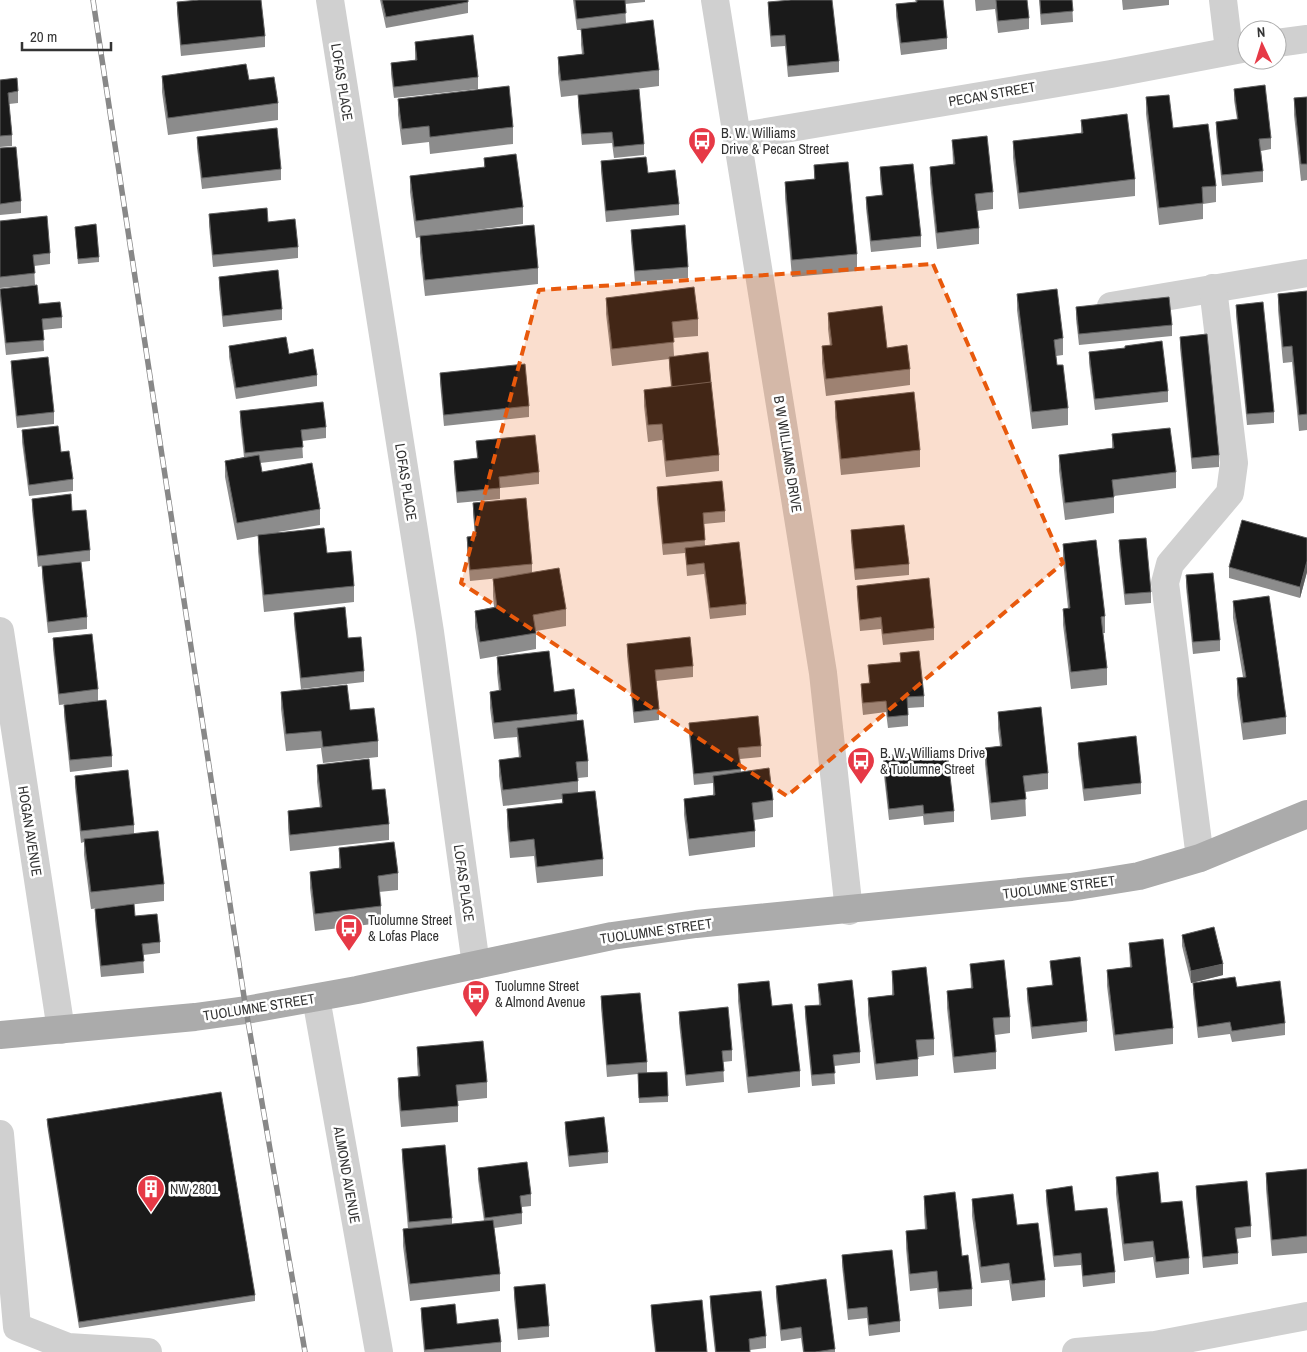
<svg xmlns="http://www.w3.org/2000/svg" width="1307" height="1352" font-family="'Archivo Narrow',sans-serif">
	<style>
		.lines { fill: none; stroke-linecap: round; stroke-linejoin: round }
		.minor { stroke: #d0d0d0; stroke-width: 28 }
		.major { stroke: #ababab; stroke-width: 28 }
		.rail-casing { stroke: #888; stroke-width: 5.5 }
		.rail { stroke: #fff; stroke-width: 4; stroke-dasharray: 11; stroke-linecap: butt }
		.wall { fill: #8c8c8c }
		.shaded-wall { fill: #5f5f5f }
		.building { fill: #1a1a1a; stroke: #5f5f5f }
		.marked { fill: #e8590c; fill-opacity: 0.2; stroke: #e8590c; stroke-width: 4; stroke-dasharray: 10 6; stroke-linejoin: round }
		.labels { text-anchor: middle; stroke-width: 5; stroke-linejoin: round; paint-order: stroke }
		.street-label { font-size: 14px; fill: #333; stroke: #fff }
		.poi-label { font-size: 14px; fill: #333; stroke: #fff; text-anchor: start }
	</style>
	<rect width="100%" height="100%" fill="#fff"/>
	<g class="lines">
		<g class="minor">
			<path d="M330 0 430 632 476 965"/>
			<path d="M715 0 823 673 849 911"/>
			<path d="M1223 0 1229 50"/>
			<path d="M1277 43 1307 39"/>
			<path d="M737 137 1111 74 1247 48"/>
			<path d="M1111 306 1307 273"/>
			<path d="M0 631 61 1030"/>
			<path d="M1200 858 1165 583 1170 564 1230 493 1234 463 1213 288"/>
			<path d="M316 998 379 1352"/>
			<path d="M0 1134 17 1327 68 1347 148 1352"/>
			<path d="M1076 1352 1155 1345 1307 1316"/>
		</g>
		<path class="major" d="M0 1035 195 1017 246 1010 357 990 612 936 696 924 1071 887 1139 876 1200 858 1307 814"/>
		<defs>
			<path id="rail" d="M93 0 246 1010 305 1352"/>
		</defs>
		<use href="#rail" class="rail-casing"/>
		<use href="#rail" class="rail"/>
	</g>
	<g class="wall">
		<path d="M380 0H468V13L386 28Z"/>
		<path d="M573 0H645V2L625 4 626 23 659 70V86L619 91 644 144V155L614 158 612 143 582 145 578 106V95L561 97 558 73V57L582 54 581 45V30H577Z"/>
		<path d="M915 0H943L947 38V49L901 55 896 16V4L916 2Z"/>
		<path d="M975 0H1027L1029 18V29L998 33 995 9 976 11Z"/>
		<path d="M1039 0H1072L1073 22 1041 25Z"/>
		<path d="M1122 0H1169V5L1123 10Z"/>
		<path d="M177 2 265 36V47L181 56 177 14Z"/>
		<path d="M768 2 839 61V72L788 77 785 46 771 47 768 14Z"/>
		<path d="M415 42 478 77V89L394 98 391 74V63L415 60Z"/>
		<path d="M162 76 278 103V120L168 135 162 92Z"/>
		<path d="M0 80 18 91V103L9 104 12 135V146L0 147Z"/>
		<path d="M1234 89 1271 138V149L1261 151 1263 171V182L1222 186 1216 133V122L1237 119 1234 100Z"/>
		<path d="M1146 97 1173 128 1216 186V202L1203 204V219L1159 225 1146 114Z"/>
		<path d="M1307 97V180L1301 181 1294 115V98Z"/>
		<path d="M398 99 513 127V144L430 154 429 142 402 145 398 115Z"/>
		<path d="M1081 120 1135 179V196L1019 209 1013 158V141L1081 133Z"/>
		<path d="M197 137 281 169V180L202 189 197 148Z"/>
		<path d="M952 140 993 192V209L977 211 979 228V244L937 249 930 183V167L953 164Z"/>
		<path d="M0 148 21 201V213L0 215Z"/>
		<path d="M484 158 523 207V224L452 233 538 268V284L425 296 420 253V237L416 238 410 192V176L484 167Z"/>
		<path d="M601 161 648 173 679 204V215L606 222 601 172Z"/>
		<path d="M814 165 857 254V271L792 277 785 198V182L814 179Z"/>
		<path d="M880 167 921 236V247L871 252 866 208V197L882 195 880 179Z"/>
		<path d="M209 214 298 247V258L213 267 209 226Z"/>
		<path d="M0 221 50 253V264L34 266 35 285 0 288Z"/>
		<path d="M75 227 99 257V262L78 264Z"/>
		<path d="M631 230 688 267V278L635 282 631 241Z"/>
		<path d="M219 277 282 309V320L223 327 219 288Z"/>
		<path d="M0 289 39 304 62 317V328L43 330 44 351 6 355 0 300Z"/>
		<path d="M1307 291V430L1299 431 1292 362 1283 363 1278 310V294Z"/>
		<path d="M1017 294 1063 338V355L1056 356 1057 365 1068 408V425L1032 429 1017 310Z"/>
		<path d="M606 298 698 319V336L673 338 674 356 719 455V471L666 477 662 440 648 442 644 406V390L671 387 669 368V359L612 366 606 314Z"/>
		<path d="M1236 305 1274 412V423L1247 425 1236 316Z"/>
		<path d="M1076 307 1172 325V336L1079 345 1076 319Z"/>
		<path d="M828 313 887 348 910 369V385L826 396 822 363V346H830L828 329Z"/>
		<path d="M1180 337 1219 455V467L1192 469 1180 348Z"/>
		<path d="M229 346 289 354 317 375V386L236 399 229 357Z"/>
		<path d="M1089 352 1168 391V402L1095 410 1089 363Z"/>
		<path d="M11 361 54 412V424L17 428 11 372Z"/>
		<path d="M440 373 529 406V417L444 426 440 384Z"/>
		<path d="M835 401 920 450V467L841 475 835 417Z"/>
		<path d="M240 411 326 427V438L302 441 303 458 260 463 262 472 320 509V525L278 532 327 553 354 586V602L264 612 258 551V536L237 540 225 477V461L244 457 240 422Z"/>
		<path d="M22 430 61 452 73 479V491L29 496 22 442Z"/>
		<path d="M1112 434 1176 472V488L1114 496V513L1065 520 1059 471V455L1112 448Z"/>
		<path d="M476 441 539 472V484L500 488V499L457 503 454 472V461L477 458Z"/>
		<path d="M657 487 725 511V522L704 524 705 546 746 604V615L710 619 704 574 687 576 685 553 663 555 657 499Z"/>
		<path d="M32 499 72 511 90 550V561L81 562 87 617V629L48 633 42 577V566L38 567 32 510Z"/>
		<path d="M473 503 532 564V573L566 609V626L536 631V649L480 659 475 627V611L494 607 493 596V579L500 578 470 581 467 548V537L475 536 473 514Z"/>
		<path d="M851 530 909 564V575L855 580 851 541Z"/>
		<path d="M1307 538V572L1300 598 1229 578V567Z"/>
		<path d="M1119 540 1151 592V603L1125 605 1119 551Z"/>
		<path d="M1063 544 1105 616V633H1103L1107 668V685L1071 689 1063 625V609L1068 608 1063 561Z"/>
		<path d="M1186 575 1220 640V651L1193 654 1186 587Z"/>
		<path d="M857 586 934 628V640L883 645 881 629 860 631 857 597Z"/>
		<path d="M1233 601 1286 717V734L1243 740 1237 695V678L1243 677 1233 618Z"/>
		<path d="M294 613 348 638 364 671V682L301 689 294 624Z"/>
		<path d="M53 638 98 689V701L59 705 53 649Z"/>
		<path d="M627 644 693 666V677L656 681 659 709V720L634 723 627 655Z"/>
		<path d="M900 653 924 696V707L908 708V726L888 728 886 712 863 715 861 695V684L869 683 868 665 900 662Z"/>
		<path d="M497 657 554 692 577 714V721L588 761V777L578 778V793L603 859V876L537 883 534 856 510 858 507 826V809L562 803V799L503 806 499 776V760L519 758 517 737 494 739 490 708V692L499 691 497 673Z"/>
		<path d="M281 692 350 710 378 741V757L323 763 321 748 286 751 281 709Z"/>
		<path d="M64 705 112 756V767L70 772 64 716Z"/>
		<path d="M998 712 1048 773V789L1025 792 1026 816 991 820 985 764V748L1000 746 998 729Z"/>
		<path d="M689 723 761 746V757L740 759 741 772 773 800V817L754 820 755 831V847L689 856 684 815V799L713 795V783L694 785 689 734Z"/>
		<path d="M1078 743 1141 783V794L1084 801 1078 754Z"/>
		<path d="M883 756 954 811V822L924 825 923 816 889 820 883 767Z"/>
		<path d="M317 765 372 790 389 824V840L290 851 288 828V811L320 808 317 782Z"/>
		<path d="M75 776 134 825V833L164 884V901L91 909 84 855V842L81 843 75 787Z"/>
		<path d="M339 848 398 873V890L379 892 381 906V923L315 931 310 888V872L339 868Z"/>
		<path d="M95 909 135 916 160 942V953L143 955 144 973 101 977 95 920Z"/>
		<path d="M1182 935 1223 975 1191 983 1182 946Z"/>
		<path d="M1129 943 1173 1028V1044L1115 1051 1107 986V970L1130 967Z"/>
		<path d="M1050 961 1087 1021V1032L1032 1039 1027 999V988L1052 985Z"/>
		<path d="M970 964 1010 1017V1033L995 1035 996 1052V1069L954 1073 947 1008V991L971 988Z"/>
		<path d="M892 971 934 1039V1055L918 1057V1076L876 1080 868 1015V998L892 995Z"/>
		<path d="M1193 983 1237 987 1285 1023V1035L1232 1042 1230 1034 1198 1038 1193 994Z"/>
		<path d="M738 984 800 1071V1087L748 1093 738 1001Z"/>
		<path d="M818 984 860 1052V1063L834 1066 835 1084 812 1086 805 1017V1006L819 1005Z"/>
		<path d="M601 996 647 1062V1073L668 1096V1102L639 1103 638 1074 607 1077 601 1008Z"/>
		<path d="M679 1012 732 1050V1061L723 1062 724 1082 686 1086 679 1023Z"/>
		<path d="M417 1047 487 1082V1098L458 1101V1122L401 1127 398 1095V1078L418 1076 417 1064Z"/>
		<path d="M47 1119 255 1295V1301L79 1328 47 1125Z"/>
		<path d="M565 1122 608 1152V1163L569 1167 565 1133Z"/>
		<path d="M402 1149 452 1218V1224L484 1221 478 1179V1168L531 1194V1206L522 1207V1224L494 1228 500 1274V1291L410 1301 403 1246V1229H408L402 1160Z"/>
		<path d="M1307 1169V1253L1272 1256 1266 1189V1173Z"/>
		<path d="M1116 1177 1161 1203 1189 1258V1274L1156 1278 1153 1257 1124 1261 1116 1194Z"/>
		<path d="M1196 1186 1251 1226V1237L1236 1239 1238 1253V1264L1203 1268 1196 1197Z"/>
		<path d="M1046 1190 1075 1211 1115 1272V1283L1083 1287 1081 1265 1054 1267 1046 1201Z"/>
		<path d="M924 1196 962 1256 972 1289V1306L939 1309 937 1288 910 1291 906 1248V1231L925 1229 924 1213Z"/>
		<path d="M972 1199 1045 1280V1297L1012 1301 1009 1280 981 1283 972 1216Z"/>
		<path d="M842 1255 900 1321V1332L869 1336 867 1318 848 1320 842 1266Z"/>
		<path d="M776 1286 835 1349V1352H803L801 1338 781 1341 776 1297Z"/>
		<path d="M514 1287 549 1326V1337L518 1340 514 1298Z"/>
		<path d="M710 1296 766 1336V1348L750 1350V1352H715L710 1307Z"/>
		<path d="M651 1305 707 1352H655L651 1316Z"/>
		<path d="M421 1308 501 1342V1352H424L421 1319Z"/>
	</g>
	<g class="shaded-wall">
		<path d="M1307 561V572L1300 598V587Z"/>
		<path d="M1223 964V975L1191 983V971Z"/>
	</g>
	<g class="building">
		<path d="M199 0H261L265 36 181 45 177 2Z"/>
		<path d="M382 0H468V2L386 17Z"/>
		<path d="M575 0H625L626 13 577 19Z"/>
		<path d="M791 0H832L839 61 788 66 785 35 771 36 768 2Z"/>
		<path d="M917 0H943L947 38 901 43 896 4 917 2Z"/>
		<path d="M996 0H1027L1029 18 998 21Z"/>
		<path d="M1040 0H1072L1073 11 1041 14Z"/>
		<path d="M653 20 659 70 561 81 558 57 584 54 581 29Z"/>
		<path d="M473 35 478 77 394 87 391 63 417 60 415 42Z"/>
		<path d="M246 64 249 80 274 77 278 103 168 118 162 76Z"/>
		<path d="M17 78 18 91 8 93 12 135 0 136V80Z"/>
		<path d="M1265 85 1271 138 1259 139 1263 171 1222 175 1216 122 1238 119 1234 89Z"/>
		<path d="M509 86 513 127 430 137 429 126 402 129 398 99Z"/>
		<path d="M639 89 644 144 614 147 612 132 582 134 578 95Z"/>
		<path d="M1169 95 1173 128 1208 124 1216 186 1202 187 1203 203 1159 208 1146 97Z"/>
		<path d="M1307 97V164H1301L1294 98Z"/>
		<path d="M1127 114 1135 179 1019 193 1013 141 1083 133 1081 120Z"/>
		<path d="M277 128 281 169 202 178 197 137Z"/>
		<path d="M987 136 993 192 975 194 979 228 937 233 930 167 955 164 952 140Z"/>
		<path d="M16 147 21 201 0 204V148Z"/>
		<path d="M516 154 523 207 416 221 410 176 485 167 484 158Z"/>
		<path d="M646 157 648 173 675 170 679 204 606 211 601 161Z"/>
		<path d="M848 162 857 254 792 260 785 182 815 179 814 165Z"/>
		<path d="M913 164 921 236 871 241 866 197 883 195 880 167Z"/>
		<path d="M267 208 268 222 295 219 298 247 213 255 209 214Z"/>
		<path d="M47 216 50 253 33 255 35 273 0 277V221Z"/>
		<path d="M96 224 99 257 78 259 75 227Z"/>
		<path d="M534 225 538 268 425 280 420 236Z"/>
		<path d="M685 225 688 267 635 271 631 230Z"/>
		<path d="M278 270 282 309 223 316 219 277Z"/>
		<path d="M37 285 39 304 60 302 62 317 42 319 44 340 6 343 0 289Z"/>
		<path d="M694 287 698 319 672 322 674 342 612 349 606 298Z"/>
		<path d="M1057 289 1063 338 1054 340 1057 365H1063L1068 408 1032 412 1017 294Z"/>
		<path d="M1307 291V414L1299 415 1292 346 1283 347 1278 294Z"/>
		<path d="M1169 297 1172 325 1079 334 1076 307Z"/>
		<path d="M1263 302 1274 412 1247 414 1236 305Z"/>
		<path d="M882 306 887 348 907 345 910 369 826 379 822 346 832 345 828 313Z"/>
		<path d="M1207 334 1219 455 1192 458 1180 337Z"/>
		<path d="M286 337 289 354 313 349 317 375 236 388 229 346Z"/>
		<path d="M1162 341 1168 391 1095 399 1089 352 1125 348V346Z"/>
		<path d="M708 352 711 383 672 387 669 357Z"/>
		<path d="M48 357 54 412 17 416 11 361Z"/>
		<path d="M525 364 529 406 444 415 440 373Z"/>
		<path d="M711 382 719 455 666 461 662 424 648 425 644 390Z"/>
		<path d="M914 392 920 450 841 459 835 401Z"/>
		<path d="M323 402 326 427 301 430 303 447 245 453 240 411Z"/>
		<path d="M58 426 61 452 69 451 73 479 29 485 22 430Z"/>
		<path d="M1170 428 1176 472 1112 480 1114 497 1065 503 1059 455 1114 448 1112 434Z"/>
		<path d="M535 435 539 472 499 477 500 488 457 492 454 461 478 458 476 441Z"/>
		<path d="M259 455 262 472 312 463 320 509 237 523 225 461Z"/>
		<path d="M722 481 725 511 703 513 705 540 663 544 657 487Z"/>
		<path d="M71 494 72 511 86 510 90 550 38 556 32 499Z"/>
		<path d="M526 498 532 564 470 570 467 537 476 536 473 503Z"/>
		<path d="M1242 520 1307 538V561L1300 587 1229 567Z"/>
		<path d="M904 525 909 564 855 569 851 530Z"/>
		<path d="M324 528 327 553 351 551 354 586 264 595 258 535Z"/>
		<path d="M1146 538 1151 592 1125 594 1119 540Z"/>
		<path d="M1096 540 1105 616 1101 617 1107 668 1071 672 1063 609 1070 608 1063 544Z"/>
		<path d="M739 542 746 604 710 608 704 563 687 565 685 548Z"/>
		<path d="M81 562 87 617 48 622 42 566Z"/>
		<path d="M559 568 566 609 533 615 536 633 480 642 475 611 497 607 493 579Z"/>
		<path d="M1213 573 1220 640 1193 642 1186 575Z"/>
		<path d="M929 578 934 628 883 634 881 617 860 620 857 586Z"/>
		<path d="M1269 596 1286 717 1243 723 1237 678 1246 677 1233 601Z"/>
		<path d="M345 607 348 638 361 637 364 671 301 678 294 613Z"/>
		<path d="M92 634 98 689 59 694 53 638Z"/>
		<path d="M690 637 693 666 655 670 659 709 634 712 627 644Z"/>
		<path d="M549 651 554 692 574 689 577 714 494 723 490 692 501 690 497 657Z"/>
		<path d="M919 651 924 696 907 697 908 715 888 717 886 701 863 703 861 684 870 683 868 665 901 662 900 653Z"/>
		<path d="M347 685 350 710 374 708 378 741 323 747 321 731 286 734 281 692Z"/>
		<path d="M106 700 112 756 70 760 64 705Z"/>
		<path d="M1041 707 1048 773 1023 776 1026 799 991 803 985 748 1002 746 998 712Z"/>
		<path d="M758 716 761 746 738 748 741 769 694 774 689 723Z"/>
		<path d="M583 720 588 761 576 762 578 781 503 790 499 760 521 757 517 728Z"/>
		<path d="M1136 736 1141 783 1084 789 1078 743Z"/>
		<path d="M947 750 954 811 924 814 923 805 889 809 883 756Z"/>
		<path d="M369 759 372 790 385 789 389 824 290 835 288 811 322 807 317 765Z"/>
		<path d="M769 768 773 800 752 803 755 831 689 839 684 799 715 795 713 776Z"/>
		<path d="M128 770 134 825 81 831 75 776Z"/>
		<path d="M595 791 603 859 537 867 534 839 510 842 507 809 563 803 562 794Z"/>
		<path d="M158 831 164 884 91 892 84 839Z"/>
		<path d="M394 842 398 873 378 876 381 906 315 914 310 872 341 868 339 848Z"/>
		<path d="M134 904 135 916 157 914 160 942 142 944 144 961 101 966 95 909Z"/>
		<path d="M1214 927 1223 964 1191 971 1182 935Z"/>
		<path d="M1163 939 1173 1028 1115 1035 1107 970 1132 967 1129 943Z"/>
		<path d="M1080 957 1087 1021 1032 1027 1027 988 1053 985 1050 961Z"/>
		<path d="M1004 960 1010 1017 993 1018 996 1052 954 1057 947 991 973 988 970 964Z"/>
		<path d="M926 967 934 1039 916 1040 918 1059 876 1064 868 998 894 995 892 971Z"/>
		<path d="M1235 977 1237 987 1280 981 1285 1023 1232 1031 1230 1022 1198 1027 1193 983Z"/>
		<path d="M852 980 860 1052 833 1055 835 1073 812 1075 805 1006 821 1005 818 984Z"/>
		<path d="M769 981 772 1006 792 1004 800 1071 748 1077 738 984Z"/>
		<path d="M640 993 647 1062 607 1065 601 996Z"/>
		<path d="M728 1007 732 1050 722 1051 724 1071 686 1075 679 1012Z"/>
		<path d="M483 1041 487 1082 456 1085 458 1106 401 1111 398 1078 420 1076 417 1047Z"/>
		<path d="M667 1072 668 1096 639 1098 638 1073Z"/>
		<path d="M221 1092 255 1295 79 1322 47 1119Z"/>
		<path d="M604 1117 608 1152 569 1156 565 1122Z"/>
		<path d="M445 1145 452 1218 409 1222 402 1149Z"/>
		<path d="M527 1162 531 1194 520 1196 522 1213 485 1218 478 1168Z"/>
		<path d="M1307 1169V1236L1272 1240 1266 1173Z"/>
		<path d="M1158 1172 1161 1203 1182 1201 1189 1258 1156 1262 1153 1241 1124 1244 1116 1177Z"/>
		<path d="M1247 1181 1251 1226 1235 1228 1238 1253 1203 1257 1196 1186Z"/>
		<path d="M1072 1186 1075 1211 1107 1208 1115 1272 1083 1276 1081 1253 1054 1256 1046 1190Z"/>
		<path d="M955 1192 962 1256 968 1255 972 1289 939 1292 937 1271 910 1274 906 1231 927 1229 924 1196Z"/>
		<path d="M1013 1194 1017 1225 1038 1223 1045 1280 1012 1284 1009 1263 981 1267 972 1199Z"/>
		<path d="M493 1220 500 1274 410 1284 403 1229Z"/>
		<path d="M892 1250 900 1321 869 1325 867 1307 848 1309 842 1255Z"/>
		<path d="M826 1279 835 1349 815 1352H804L801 1327 781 1330 776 1286Z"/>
		<path d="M545 1284 549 1326 518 1329 514 1287Z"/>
		<path d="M761 1291 766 1336 749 1339 750 1352H716L710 1296Z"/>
		<path d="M702 1300 707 1352H656L651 1305Z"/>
		<path d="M455 1304 457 1324 498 1319 501 1342 425 1350 421 1308Z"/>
	</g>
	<path class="marked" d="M933 264 1063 563 787 796 461 583 539 290Z"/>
	<defs>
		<symbol id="bus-pin" viewBox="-11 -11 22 30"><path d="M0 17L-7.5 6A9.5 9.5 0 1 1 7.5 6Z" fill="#e63946" stroke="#fff"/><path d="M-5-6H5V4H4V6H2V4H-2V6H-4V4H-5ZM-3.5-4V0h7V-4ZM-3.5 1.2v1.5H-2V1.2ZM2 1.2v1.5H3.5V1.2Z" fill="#fff"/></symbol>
		<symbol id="building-pin" viewBox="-11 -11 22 30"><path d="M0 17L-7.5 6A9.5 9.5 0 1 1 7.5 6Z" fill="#e63946" stroke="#fff"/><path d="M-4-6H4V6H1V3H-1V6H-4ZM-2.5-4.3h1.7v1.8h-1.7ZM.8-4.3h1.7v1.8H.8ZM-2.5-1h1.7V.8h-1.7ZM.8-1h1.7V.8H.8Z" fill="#fff"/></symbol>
	</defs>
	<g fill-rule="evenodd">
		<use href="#bus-pin" x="686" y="125" width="32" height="43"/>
		<use href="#bus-pin" x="845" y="745" width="32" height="43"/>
		<use href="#bus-pin" x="333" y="912" width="32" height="43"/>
		<use href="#bus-pin" x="460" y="978" width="32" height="43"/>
		<use href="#building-pin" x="135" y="1173" width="32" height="43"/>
	</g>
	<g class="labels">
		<g class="street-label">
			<text transform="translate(342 82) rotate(81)" y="5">LOFAS PLACE</text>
			<text transform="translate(992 94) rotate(-10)" y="5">PECAN STREET</text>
			<text transform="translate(788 454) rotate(81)" y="5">B W WILLIAMS DRIVE</text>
			<text transform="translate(406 482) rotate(81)" y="5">LOFAS PLACE</text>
			<text transform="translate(30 831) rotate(81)" y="5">HOGAN AVENUE</text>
			<text transform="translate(464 883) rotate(82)" y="5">LOFAS PLACE</text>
			<text transform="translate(1059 887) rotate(-7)" y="5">TUOLUMNE STREET</text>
			<text transform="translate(656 931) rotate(-8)" y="5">TUOLUMNE STREET</text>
			<text transform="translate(259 1007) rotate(-9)" y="5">TUOLUMNE STREET</text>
			<text transform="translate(347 1175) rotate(80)" y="5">ALMOND AVENUE</text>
		</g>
		<g class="poi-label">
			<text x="721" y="138">B. W. Williams<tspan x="721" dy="16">Drive &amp; Pecan Street</tspan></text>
			<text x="880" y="758">B. W. Williams Drive<tspan x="880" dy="16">&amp; Tuolumne Street</tspan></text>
			<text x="368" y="925">Tuolumne Street<tspan x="368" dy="16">&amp; Lofas Place</tspan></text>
			<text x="495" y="991">Tuolumne Street<tspan x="495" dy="16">&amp; Almond Avenue</tspan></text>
			<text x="170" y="1194">NW 2801</text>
		</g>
	</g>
	<g transform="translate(1262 45) rotate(356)"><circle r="24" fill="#ffffff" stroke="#adadad"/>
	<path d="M0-4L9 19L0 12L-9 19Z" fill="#e63946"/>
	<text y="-8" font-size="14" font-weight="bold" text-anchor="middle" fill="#333333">N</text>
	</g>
	<path d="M22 42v8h89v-8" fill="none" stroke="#333333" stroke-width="2.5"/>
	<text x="30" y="42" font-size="15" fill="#333333" stroke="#ffffff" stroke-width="4" paint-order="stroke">20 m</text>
</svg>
